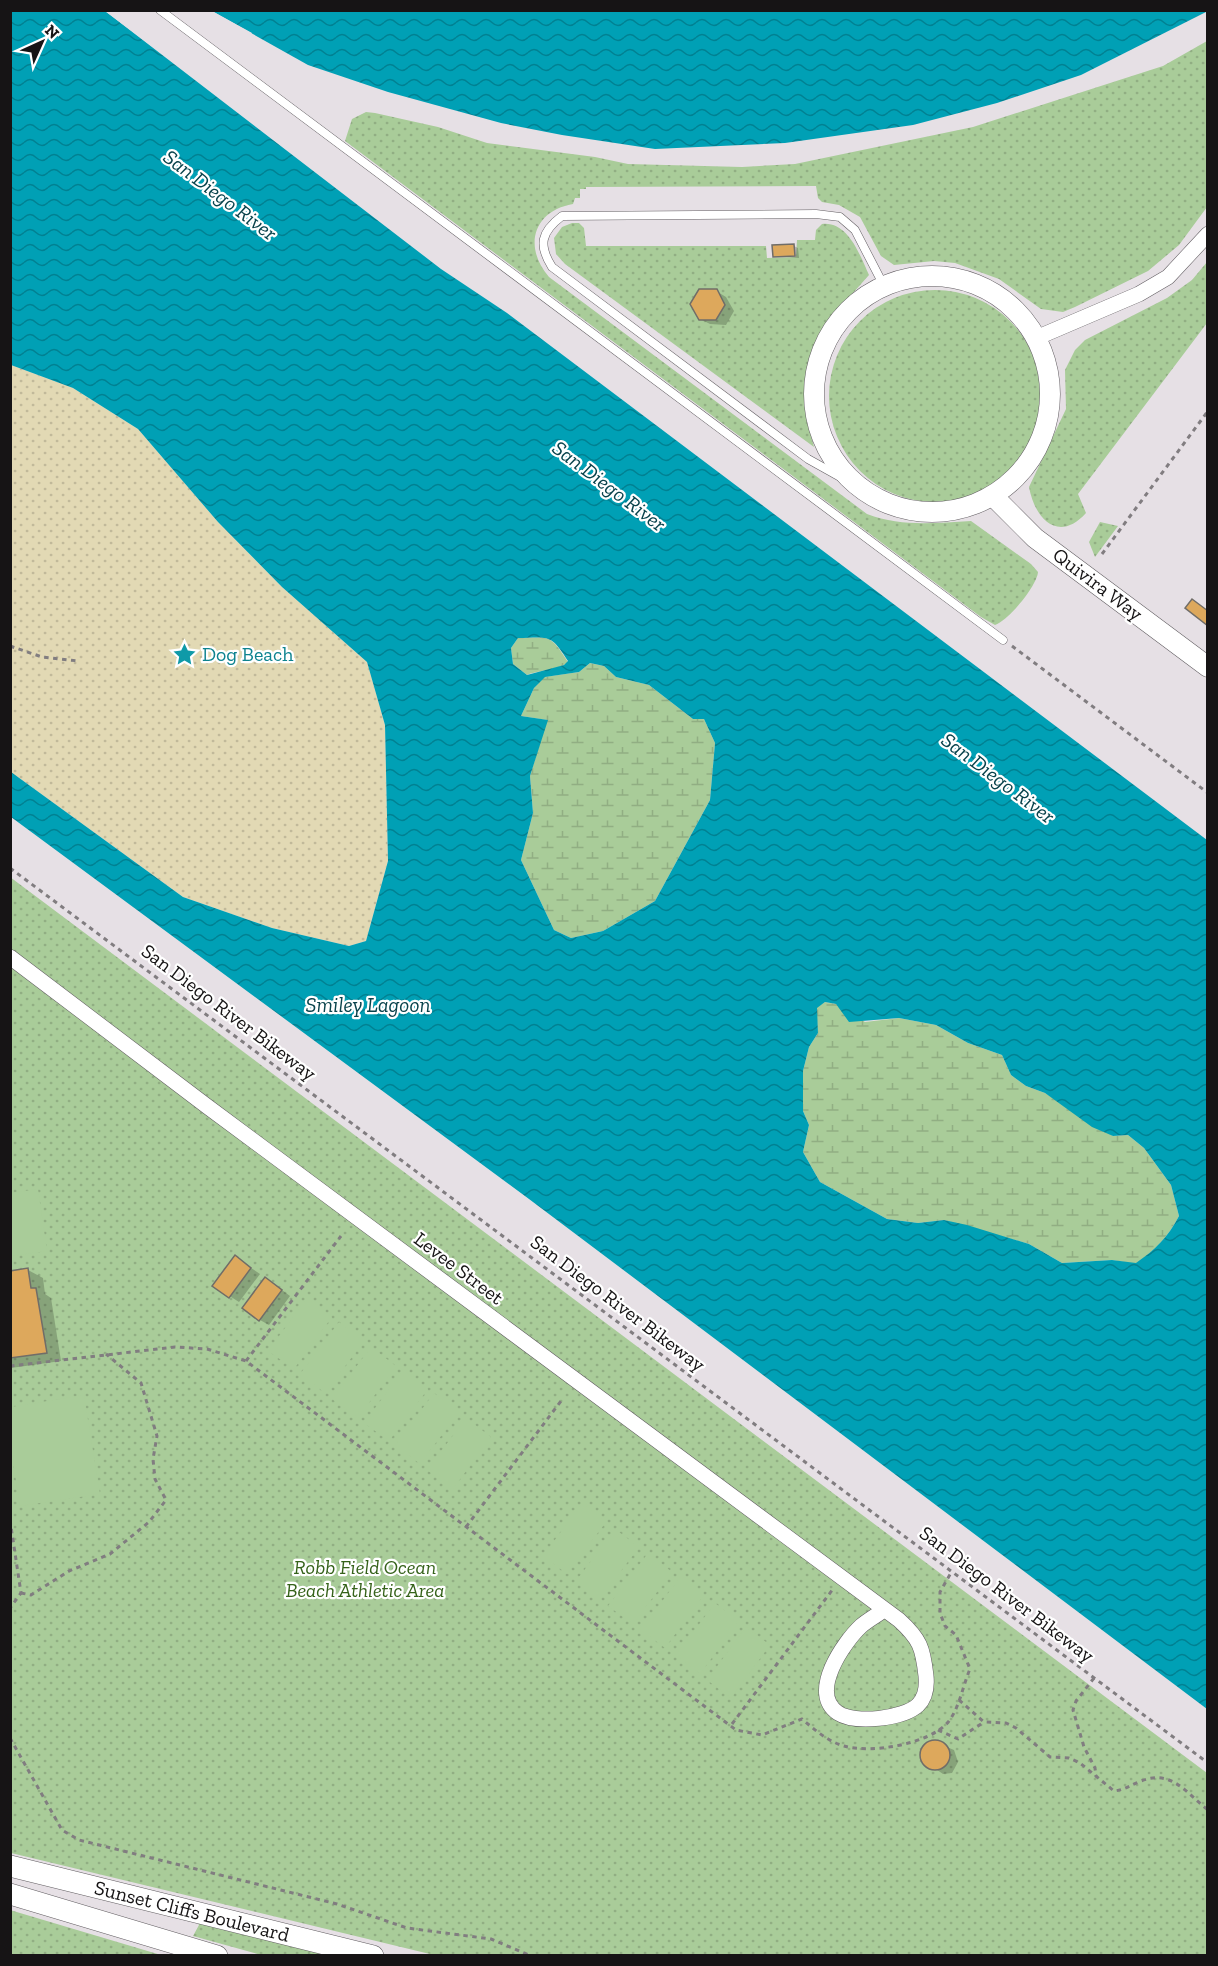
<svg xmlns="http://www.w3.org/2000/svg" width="1218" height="1966" font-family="'Zilla Slab',serif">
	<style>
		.grass { fill: url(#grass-dots) }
		.wetland { fill: url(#wetland-marsh) }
		.sand { fill: url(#sand-dots) }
		.pitch { fill: #a9cc99 }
		.water { fill: url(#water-waves); fill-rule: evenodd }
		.pier { fill: #e6e0e5 }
		.shadow { fill: #0003 }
		.building { fill: #dda85c; stroke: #706d68; stroke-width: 1.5 }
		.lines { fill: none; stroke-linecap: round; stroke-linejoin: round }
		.service-casing { stroke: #625e62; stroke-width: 9 }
		.minor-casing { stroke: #625e62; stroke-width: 16 }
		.tertiary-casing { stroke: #625e62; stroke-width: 21 }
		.secondary-casing { stroke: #625e62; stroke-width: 22 }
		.path { stroke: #817d80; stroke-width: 3; stroke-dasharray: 4.5 4.5; stroke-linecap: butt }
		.service { stroke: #fff; stroke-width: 8 }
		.minor { stroke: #fff; stroke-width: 15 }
		.tertiary { stroke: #fff; stroke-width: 20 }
		.secondary { stroke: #fff; stroke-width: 21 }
		.labels { text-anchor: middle; stroke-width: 4.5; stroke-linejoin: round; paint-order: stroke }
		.street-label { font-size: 20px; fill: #161415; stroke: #fff }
		.culture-label { font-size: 20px; fill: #0d838f; stroke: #fff; text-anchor: start }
		.park-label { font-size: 20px; font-style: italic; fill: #35621a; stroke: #fff }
		.water-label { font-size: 21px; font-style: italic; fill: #09434c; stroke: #fff }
	</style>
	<defs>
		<pattern id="grass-dots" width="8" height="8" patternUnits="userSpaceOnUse" patternTransform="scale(1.5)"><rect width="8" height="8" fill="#a9cc99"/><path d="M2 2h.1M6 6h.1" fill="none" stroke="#91ae83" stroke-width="1.8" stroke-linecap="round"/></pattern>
		<pattern id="wetland-marsh" width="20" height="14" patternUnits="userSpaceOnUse" patternTransform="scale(1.5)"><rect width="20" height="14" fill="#a9cc99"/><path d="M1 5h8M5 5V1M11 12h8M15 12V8" fill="none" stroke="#91ae83"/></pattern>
		<pattern id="sand-dots" width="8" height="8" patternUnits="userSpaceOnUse" patternTransform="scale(1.5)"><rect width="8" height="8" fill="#e2d9b4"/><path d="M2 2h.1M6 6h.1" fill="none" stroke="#c1b99a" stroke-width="1.8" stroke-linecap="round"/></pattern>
		<pattern id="water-waves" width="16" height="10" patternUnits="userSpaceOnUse" patternTransform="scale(1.5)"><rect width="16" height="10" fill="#00a0b5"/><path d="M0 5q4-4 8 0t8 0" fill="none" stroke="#018192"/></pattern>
	</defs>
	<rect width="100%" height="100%" fill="#e6e0e5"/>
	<g class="grass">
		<path d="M1207 41V207L1179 245 1148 271 1075 307 1063 312 1041 309 999 279 955 263 934 261 894 265 881 256 860 217 839 205 822 202 818 198 816 186 586 187V189H580V198H575L573 204C533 211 523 247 549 277L867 514C901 527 934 523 971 521L1031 564 1038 572C1037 586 1008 621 995 625L981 617 345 141 352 119 366 112 375 113 438 127 487 143 595 157 628 164 742 167 795 164 973 127 1163 66Z"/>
		<path d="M572 223H579L584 228 586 246H766L767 258 796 257 797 240H815L816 230 822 224C848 221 860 255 869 275L829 320 815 345 805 388 807 420 814 447 565 264 556 254 554 238 562 227Z"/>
		<path d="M1207 262V323L1078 494 1086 513C1059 543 1035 520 1029 487L1066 409 1065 370 1075 350 1085 340 1167 298 1192 280Z"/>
		<circle cx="935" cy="396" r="106"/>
		<path d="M1100 522 1118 526 1095 557 1089 542Z"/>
		<path d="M10 877 1207 1773V1955H434L11 1853Z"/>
		<path d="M10 1910 161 1955H11Z"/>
		<path d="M196 1921 330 1955H261L193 1936 199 1925Z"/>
	</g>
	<g class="wetland">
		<path d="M518 638C551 637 550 634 568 662 560 670 538 670 527 675L513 664 511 648Z"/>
		<path d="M590 663 604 666 616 677 649 685 693 719H704L715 743 710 800 655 901 603 931 571 938 554 930 521 860 533 813 530 776 547 720 521 716 534 688 544 677 579 672Z"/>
		<path d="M825 1002 836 1004 865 1022 899 1018 936 1025 968 1043 1002 1055 1011 1075 1026 1086 1045 1093 1113 1136 1128 1135 1144 1148 1171 1185 1179 1216C1168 1237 1155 1250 1136 1264L1112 1260 1062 1263 1029 1244 944 1220 918 1223 887 1219 820 1182 803 1152 809 1125 803 1111V1071L809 1047 818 1033 816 1008Z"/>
	</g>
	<path class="sand" d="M11 365 73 388 138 429 218 522 282 587 367 662 385 725 388 861 366 941 349 946 272 928 183 897 11 772Z"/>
	<g class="pitch">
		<path d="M38 1189 47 1251 11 1256V1193Z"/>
		<path d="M307 1298 332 1317 294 1369 268 1351Z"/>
		<path d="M339 1322 364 1341 325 1393 300 1374Z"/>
		<path d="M371 1347 396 1366 358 1418 332 1399Z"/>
		<path d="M403 1370 428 1389 389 1441 364 1423Z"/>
		<path d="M434 1393 459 1412 420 1464 395 1445Z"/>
		<path d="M84 1395 100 1494 20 1506 11 1449V1407Z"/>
		<path d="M466 1418 491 1437 453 1489 427 1470Z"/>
		<path d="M582 1503 606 1522 567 1574 543 1556Z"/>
		<path d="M615 1529 639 1547 600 1599 576 1581Z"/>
		<path d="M648 1553 672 1572 633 1624 608 1606Z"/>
		<path d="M680 1577 704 1595 665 1648 641 1630Z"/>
		<path d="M715 1603 739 1621 700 1674 676 1655Z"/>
		<path d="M746 1627 770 1645 731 1698 707 1680Z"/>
	</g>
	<g class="water">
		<path d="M11 11H105L441 269 507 313 1207 840V1709L529 1199 11 817V772L183 897 272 928 349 946 366 941 388 861 385 725 367 662 282 587 218 522 138 429 73 388 11 365ZM518 638C550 637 551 634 568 661L564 665 527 675 513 664 511 648ZM590 663 604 666 616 677 649 685 693 719H704L715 743 710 800 655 901 603 931 571 938 554 930 521 860 533 813 530 776 548 720 521 716 534 688 545 677 579 672ZM825 1002 836 1004 849 1022 899 1018 936 1025 968 1043 1002 1055 1011 1075 1026 1086 1045 1093 1092 1127 1113 1136 1128 1135 1144 1148 1171 1185 1179 1216C1168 1237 1155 1250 1136 1263L1112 1260 1062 1263 1029 1244 967 1225 944 1220 918 1223 887 1219 820 1182 803 1152 809 1125 803 1111V1071L809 1047 818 1033 817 1008Z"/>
		<path d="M212 11 1207 10 1208 11 1081 75 997 103 913 125 785 143 655 149 562 135 501 123 388 92 308 65Z"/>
	</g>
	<g class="pier">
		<path d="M110 10 211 87 209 89 105 11Z"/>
		<path d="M209 10 212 11 252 33 250 36Z"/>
	</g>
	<g class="shadow">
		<path d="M794 246 798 248 799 258 774 256Z"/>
		<path d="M716 291 726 297 734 311 726 325 710 324 700 319Z"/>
		<path d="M235 1257 260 1274 239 1302 214 1286Z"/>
		<path d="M28 1270 43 1278 45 1294 51 1298 61 1361 11 1368 10 1273Z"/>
		<path d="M275 1285 290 1296 269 1325 260 1320Z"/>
		<path d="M935 1742 954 1750 958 1762 952 1773 943 1774 923 1760 922 1751 927 1744Z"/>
	</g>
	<g class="building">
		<path d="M794 244 795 256 773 257 772 245Z"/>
		<path d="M699 289H717L725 305 716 320H699L690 304Z"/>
		<path d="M1192 599 1208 611V626L1185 608Z"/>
		<path d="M235 1255 251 1268 229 1298 212 1286Z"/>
		<path d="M28 1268 31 1288H36L47 1353 10 1358V1271Z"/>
		<path d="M265 1277 282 1290 259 1321 242 1308Z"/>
		<circle cx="935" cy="1755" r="15"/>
	</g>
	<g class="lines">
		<defs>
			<g id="service">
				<path d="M160 10 1003 640"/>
				<path d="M860 488 808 459 552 267C538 245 541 232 562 216L816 214 840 217 855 230 884 286"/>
			</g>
			<g id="minor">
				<path d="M1036 338 1139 294 1168 277 1208 234"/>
				<path d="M10 957 208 1107 899 1620C920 1639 923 1648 926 1676 927 1686 926 1697 918 1705 903 1719 855 1724 838 1713 808 1693 844 1642 861 1626 868 1620 877 1615 884 1610"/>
			</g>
			<g id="tertiary">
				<circle cx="932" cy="394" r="118"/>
				<path d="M993 496 1035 538 1208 667"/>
			</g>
			<g id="secondary">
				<path d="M10 1866 373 1956"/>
				<path d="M10 1894 217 1956"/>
			</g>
		</defs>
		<use href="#service" class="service-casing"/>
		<use href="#minor" class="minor-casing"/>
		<use href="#tertiary" class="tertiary-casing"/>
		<use href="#secondary" class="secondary-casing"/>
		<g class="path">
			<path d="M1102 554 1208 411"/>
			<path d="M10 646 42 657 79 661"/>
			<path d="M1012 646 1208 793"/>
			<path d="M10 868 1208 1763"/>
			<path d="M246 1361 341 1236"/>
			<path d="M10 1366 175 1347 207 1349 246 1361 736 1730 762 1735 802 1719C815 1730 827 1741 844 1746 871 1754 931 1744 949 1721 960 1706 963 1685 970 1669L956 1635 945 1626 940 1613V1592L952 1571"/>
			<path d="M10 1520 21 1593 10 1608"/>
			<path d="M466 1527 561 1401"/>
			<path d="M21 1593 31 1595 69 1571 110 1554 149 1522 166 1500 155 1479 153 1459 157 1436 141 1383 106 1354"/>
			<path d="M1094 1678 1076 1701 1073 1710 1084 1747 1095 1768 1096 1776"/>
			<path d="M959 1700 984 1722 1006 1723 1016 1728 1050 1757 1069 1758 1080 1763 1114 1791C1124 1790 1131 1785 1141 1781 1172 1769 1186 1793 1208 1810"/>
			<path d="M732 1724 833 1589"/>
			<path d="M938 1730 958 1739 984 1722"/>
			<path d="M10 1738 62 1830 79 1840 337 1904 407 1928 491 1939 531 1956"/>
		</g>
		<use href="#service" class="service"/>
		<use href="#minor" class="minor"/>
		<use href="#tertiary" class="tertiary"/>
		<use href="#secondary" class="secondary"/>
	</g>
	<defs>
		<symbol id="sight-bare" viewBox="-9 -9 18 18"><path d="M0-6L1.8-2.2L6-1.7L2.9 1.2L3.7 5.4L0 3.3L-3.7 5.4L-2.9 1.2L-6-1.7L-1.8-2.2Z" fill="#0f9aa8" stroke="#fff" stroke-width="2.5" paint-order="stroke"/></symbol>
	</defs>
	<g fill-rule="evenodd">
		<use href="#sight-bare" x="168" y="638" width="33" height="33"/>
	</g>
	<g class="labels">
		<g class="street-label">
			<text transform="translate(1098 584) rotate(37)" y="7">Quivira Way</text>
			<text transform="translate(229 1012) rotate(37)" y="7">San Diego River Bikeway</text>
			<text transform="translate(459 1268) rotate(37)" y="7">Levee Street</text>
			<text transform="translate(618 1303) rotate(37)" y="7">San Diego River Bikeway</text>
			<text transform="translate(1007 1594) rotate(37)" y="7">San Diego River Bikeway</text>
			<text transform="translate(192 1911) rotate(14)" y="7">Sunset Cliffs Boulevard</text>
		</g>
		<g class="culture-label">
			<text x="202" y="661">Dog Beach</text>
		</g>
		<g class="park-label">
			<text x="365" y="1574">Robb Field Ocean<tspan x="365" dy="23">Beach Athletic Area</tspan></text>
		</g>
		<g class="water-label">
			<text transform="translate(220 195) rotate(37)" y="7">San Diego River</text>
			<text transform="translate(609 486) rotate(37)" y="7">San Diego River</text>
			<text transform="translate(998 778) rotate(37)" y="7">San Diego River</text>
			<text x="368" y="1012">Smiley Lagoon</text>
		</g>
	</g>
	<rect width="1218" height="1966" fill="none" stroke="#161415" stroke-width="24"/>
	<g transform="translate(42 42) rotate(45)" stroke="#ffffff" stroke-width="4.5" paint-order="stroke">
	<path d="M0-4.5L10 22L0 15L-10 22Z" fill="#161415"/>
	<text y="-9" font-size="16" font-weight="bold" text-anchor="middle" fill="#161415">N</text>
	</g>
</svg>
